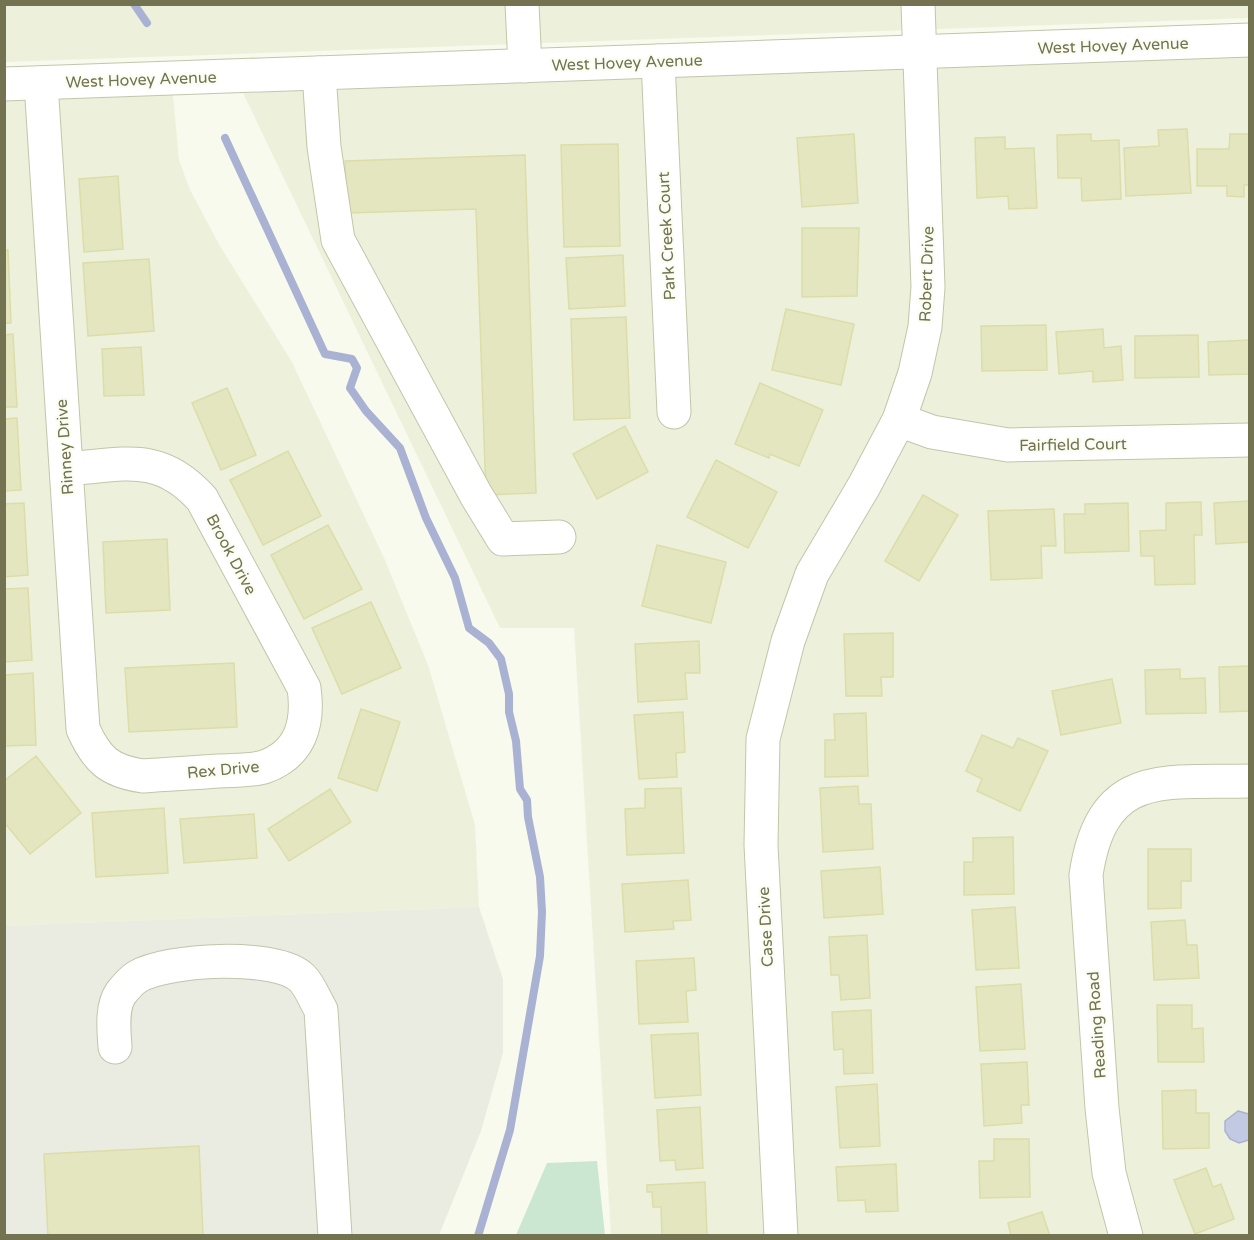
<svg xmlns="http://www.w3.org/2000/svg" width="1254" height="1240" font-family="'Varela Round',sans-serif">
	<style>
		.residential { fill: #edf1db }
		.industrial { fill: #eaebe1 }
		.green { fill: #cbe7d2 }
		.water { fill: #c2c9e2; stroke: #a9b2d3; stroke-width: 1.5 }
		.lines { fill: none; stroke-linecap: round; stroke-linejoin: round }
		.stream { stroke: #a9b2d3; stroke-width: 8 }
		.building { fill: #e4e6bf; stroke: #dcdda9; stroke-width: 1.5 }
		.minor-casing { stroke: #c3c5aa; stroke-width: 35 }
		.minor { stroke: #fff; stroke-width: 33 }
		.labels { text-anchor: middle; stroke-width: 4.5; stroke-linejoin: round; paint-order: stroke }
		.street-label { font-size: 16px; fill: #737351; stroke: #fafdf2 }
	</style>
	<rect width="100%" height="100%" fill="#f7faec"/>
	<g class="residential">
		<path d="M1249 4 1250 18 5 62 4 5Z"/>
		<path d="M1249 56V1235H611L574 628H500L243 93Z"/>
		<path d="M173 95 179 160 190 190 220 246 292 362 385 560 428 665 475 825 479 907 5 926 4 101Z"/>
	</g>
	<path class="industrial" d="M479 907 503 979V1053L481 1131 439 1235H5L4 926Z"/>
	<path class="green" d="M597 1161 605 1235H516L547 1163Z"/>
	<path class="water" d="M1238 1111 1249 1114V1140L1239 1143 1230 1139 1225 1131V1121Z"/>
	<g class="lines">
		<g class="stream">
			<path d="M134 4 147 23"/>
			<path d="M225 138 325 354 352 359 357 368 350 388 366 411 400 448 426 518 455 578 469 628 489 643 501 659 509 694V712L516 741 520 789 527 800 528 817 540 877 542 912 540 956 510 1130 478 1236"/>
		</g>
	</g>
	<g class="building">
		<path d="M1187 129 1191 193 1126 196 1124 148 1159 146 1158 130Z"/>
		<path d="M854 134 858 203 802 207 797 138Z"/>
		<path d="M1091 134V141L1119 140 1121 199 1082 201 1081 178H1058L1057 135Z"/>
		<path d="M1230 134H1250V185H1244V197L1227 196V186H1197V149H1229Z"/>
		<path d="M1005 137V149L1034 148 1037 208 1009 209 1008 196 977 198 975 138Z"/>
		<path d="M618 144 620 246 564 247 561 145Z"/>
		<path d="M525 155 536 493 486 495 476 209 347 213 345 161Z"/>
		<path d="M118 176 123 249 84 252 79 179Z"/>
		<path d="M802 228H859L857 296 802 297Z"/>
		<path d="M4 250H8L11 323H4Z"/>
		<path d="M623 255 625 306 569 309 566 258Z"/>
		<path d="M149 259 154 331 88 336 83 263Z"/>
		<path d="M786 309 854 324 841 385 772 370Z"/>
		<path d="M626 317 630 418 574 420 571 319Z"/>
		<path d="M1046 325 1047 370 982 371 981 326Z"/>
		<path d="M1103 329 1104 348 1121 346 1123 380 1093 382V371L1059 374 1056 332Z"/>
		<path d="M13 334 17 407H4V335Z"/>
		<path d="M1198 335 1199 377 1135 378V336Z"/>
		<path d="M1250 340V374L1209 375 1208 342Z"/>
		<path d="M141 347 144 395 104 396 102 349Z"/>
		<path d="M760 383 823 410 799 466 770 454 769 458 735 444Z"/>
		<path d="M227 388 256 455 221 470 192 403Z"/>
		<path d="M17 418 21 490 4 491V419Z"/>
		<path d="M625 426 648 472 597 499 573 454Z"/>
		<path d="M288 451 321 516 263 545 230 480Z"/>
		<path d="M716 460 777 492 748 548 687 517Z"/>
		<path d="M923 495 958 515 919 581 885 561Z"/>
		<path d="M1250 501V542L1216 544 1214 503Z"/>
		<path d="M1201 502 1202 535H1194L1195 584 1155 585 1154 556H1141L1140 531 1166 530V503Z"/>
		<path d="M24 503 28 575 4 577V504Z"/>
		<path d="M1128 503 1129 551 1065 553 1064 514H1085V504Z"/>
		<path d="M1054 509 1056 546H1041L1042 578 991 580 988 511Z"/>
		<path d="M328 525 362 589 304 619 271 555Z"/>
		<path d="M167 539 170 610 106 613 103 542Z"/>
		<path d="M657 545 726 562 711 623 642 606Z"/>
		<path d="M28 588 32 660 4 662V589Z"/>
		<path d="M371 602 401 668 342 694 312 628Z"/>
		<path d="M893 633V677H881L882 696H846L844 634Z"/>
		<path d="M699 641 700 673H685L687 699 638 702 635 644Z"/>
		<path d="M234 663 237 727 129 732 125 668Z"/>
		<path d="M1250 666V711L1220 712 1219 667Z"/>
		<path d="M1180 669V679L1205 678 1206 713 1146 714 1145 670Z"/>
		<path d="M33 673 36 745 4 746V675Z"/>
		<path d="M1112 679 1121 723 1061 735 1052 691Z"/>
		<path d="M361 709 400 722 377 791 338 778Z"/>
		<path d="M683 712 685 752 676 753 677 777 639 779 634 715Z"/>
		<path d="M866 713 868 776 825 777V740H835L834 714Z"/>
		<path d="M982 735 1013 748 1018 738 1048 751 1020 811 977 791 982 779 966 771Z"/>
		<path d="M36 756 81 813 30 854 4 822V781Z"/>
		<path d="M858 786 859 804H871L873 849 823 852 820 788Z"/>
		<path d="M681 788 684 853 627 855 625 809 645 808V789Z"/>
		<path d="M330 789 351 822 289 861 268 829Z"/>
		<path d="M164 808 168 873 96 877 92 813Z"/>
		<path d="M254 814 257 858 184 863 180 819Z"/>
		<path d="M1013 837 1014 894 964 895V862H973V838Z"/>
		<path d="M1148 849H1191V881H1181V908L1148 909Z"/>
		<path d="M880 867 883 914 824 918 821 871Z"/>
		<path d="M688 880 691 920 673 921 674 929 625 932 622 884Z"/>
		<path d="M1015 907 1019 968 976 970 972 910Z"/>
		<path d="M1185 920 1187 945H1197L1199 978 1154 980 1151 922Z"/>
		<path d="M867 935 870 998 841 1000 839 975H831L829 937Z"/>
		<path d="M694 958 696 990 686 991 688 1022 639 1024 636 961Z"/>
		<path d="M1021 984 1025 1049 980 1051 976 987Z"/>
		<path d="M1157 1005H1192V1029L1203 1028 1204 1062H1158Z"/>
		<path d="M871 1010 873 1073 844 1074 843 1049 834 1050 832 1012Z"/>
		<path d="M698 1033 701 1095 655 1098 651 1035Z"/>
		<path d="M1027 1062 1029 1105H1021L1022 1123 984 1126 981 1064Z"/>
		<path d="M877 1084 880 1146 840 1148 836 1087Z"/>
		<path d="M1196 1090V1113H1209V1148L1163 1149 1162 1091Z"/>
		<path d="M700 1107 703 1168 676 1170 675 1160 660 1161 657 1110Z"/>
		<path d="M994 1139H1029L1030 1197 980 1198 979 1161H994Z"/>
		<path d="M199 1146 203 1236H48L44 1154Z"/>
		<path d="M896 1164 898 1211 866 1212 865 1200 838 1201 836 1167Z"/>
		<path d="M1206 1168 1213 1187 1221 1184 1234 1219 1195 1234 1174 1180Z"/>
		<path d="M705 1182 707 1236H662L661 1207H653L652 1192H647V1185Z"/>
		<path d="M1042 1212 1050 1236H1011L1008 1223Z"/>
	</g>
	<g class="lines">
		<defs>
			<g id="minor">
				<path d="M522 4 525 66"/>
				<path d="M658 61 674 412"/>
				<path d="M319 73 324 147 338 240 476 495 503 539 559 537"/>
				<path d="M41 83 83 729C97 760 109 771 143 776 168 774 193 773 218 771 232 770 251 771 264 767 301 754 309 723 304 688L202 499C159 451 124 465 66 469"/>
				<path d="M4 84 1250 40"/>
				<path d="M899 420 932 432 1008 445 1250 440"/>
				<path d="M115 1047C114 1031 111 1007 121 993 125 988 132 980 137 977 166 959 277 953 302 978 310 986 315 1000 321 1010L335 1236"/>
				<path d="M781 1236 761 845 763 739 788 641 812 574 864 486 899 420 915 373 925 327 928 287 918 4"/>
				<path d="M1126 1236 1109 1173 1102 1108 1086 875C1102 768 1163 783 1250 781"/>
			</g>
		</defs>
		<use href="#minor" class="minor-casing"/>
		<use href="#minor" class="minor"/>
	</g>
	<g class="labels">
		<g class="street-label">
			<text transform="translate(1113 45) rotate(-2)" y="6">West Hovey Avenue</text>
			<text transform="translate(627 62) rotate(-2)" y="6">West Hovey Avenue</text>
			<text transform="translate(141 79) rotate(-2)" y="6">West Hovey Avenue</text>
			<text transform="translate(666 236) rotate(-93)" y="6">Park Creek Court</text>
			<text transform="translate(926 274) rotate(-88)" y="6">Robert Drive</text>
			<text transform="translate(1073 444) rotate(-1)" y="6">Fairfield Court</text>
			<text transform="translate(64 447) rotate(-94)" y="6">Rinney Drive</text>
			<text transform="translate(232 554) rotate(62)" y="6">Brook Drive</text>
			<text transform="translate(223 769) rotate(-5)" y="6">Rex Drive</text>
			<text transform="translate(765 927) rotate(-93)" y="6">Case Drive</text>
			<text transform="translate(1096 1025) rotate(-94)" y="6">Reading Road</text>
		</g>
	</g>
	<rect width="1254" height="1240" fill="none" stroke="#737351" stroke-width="12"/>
</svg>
